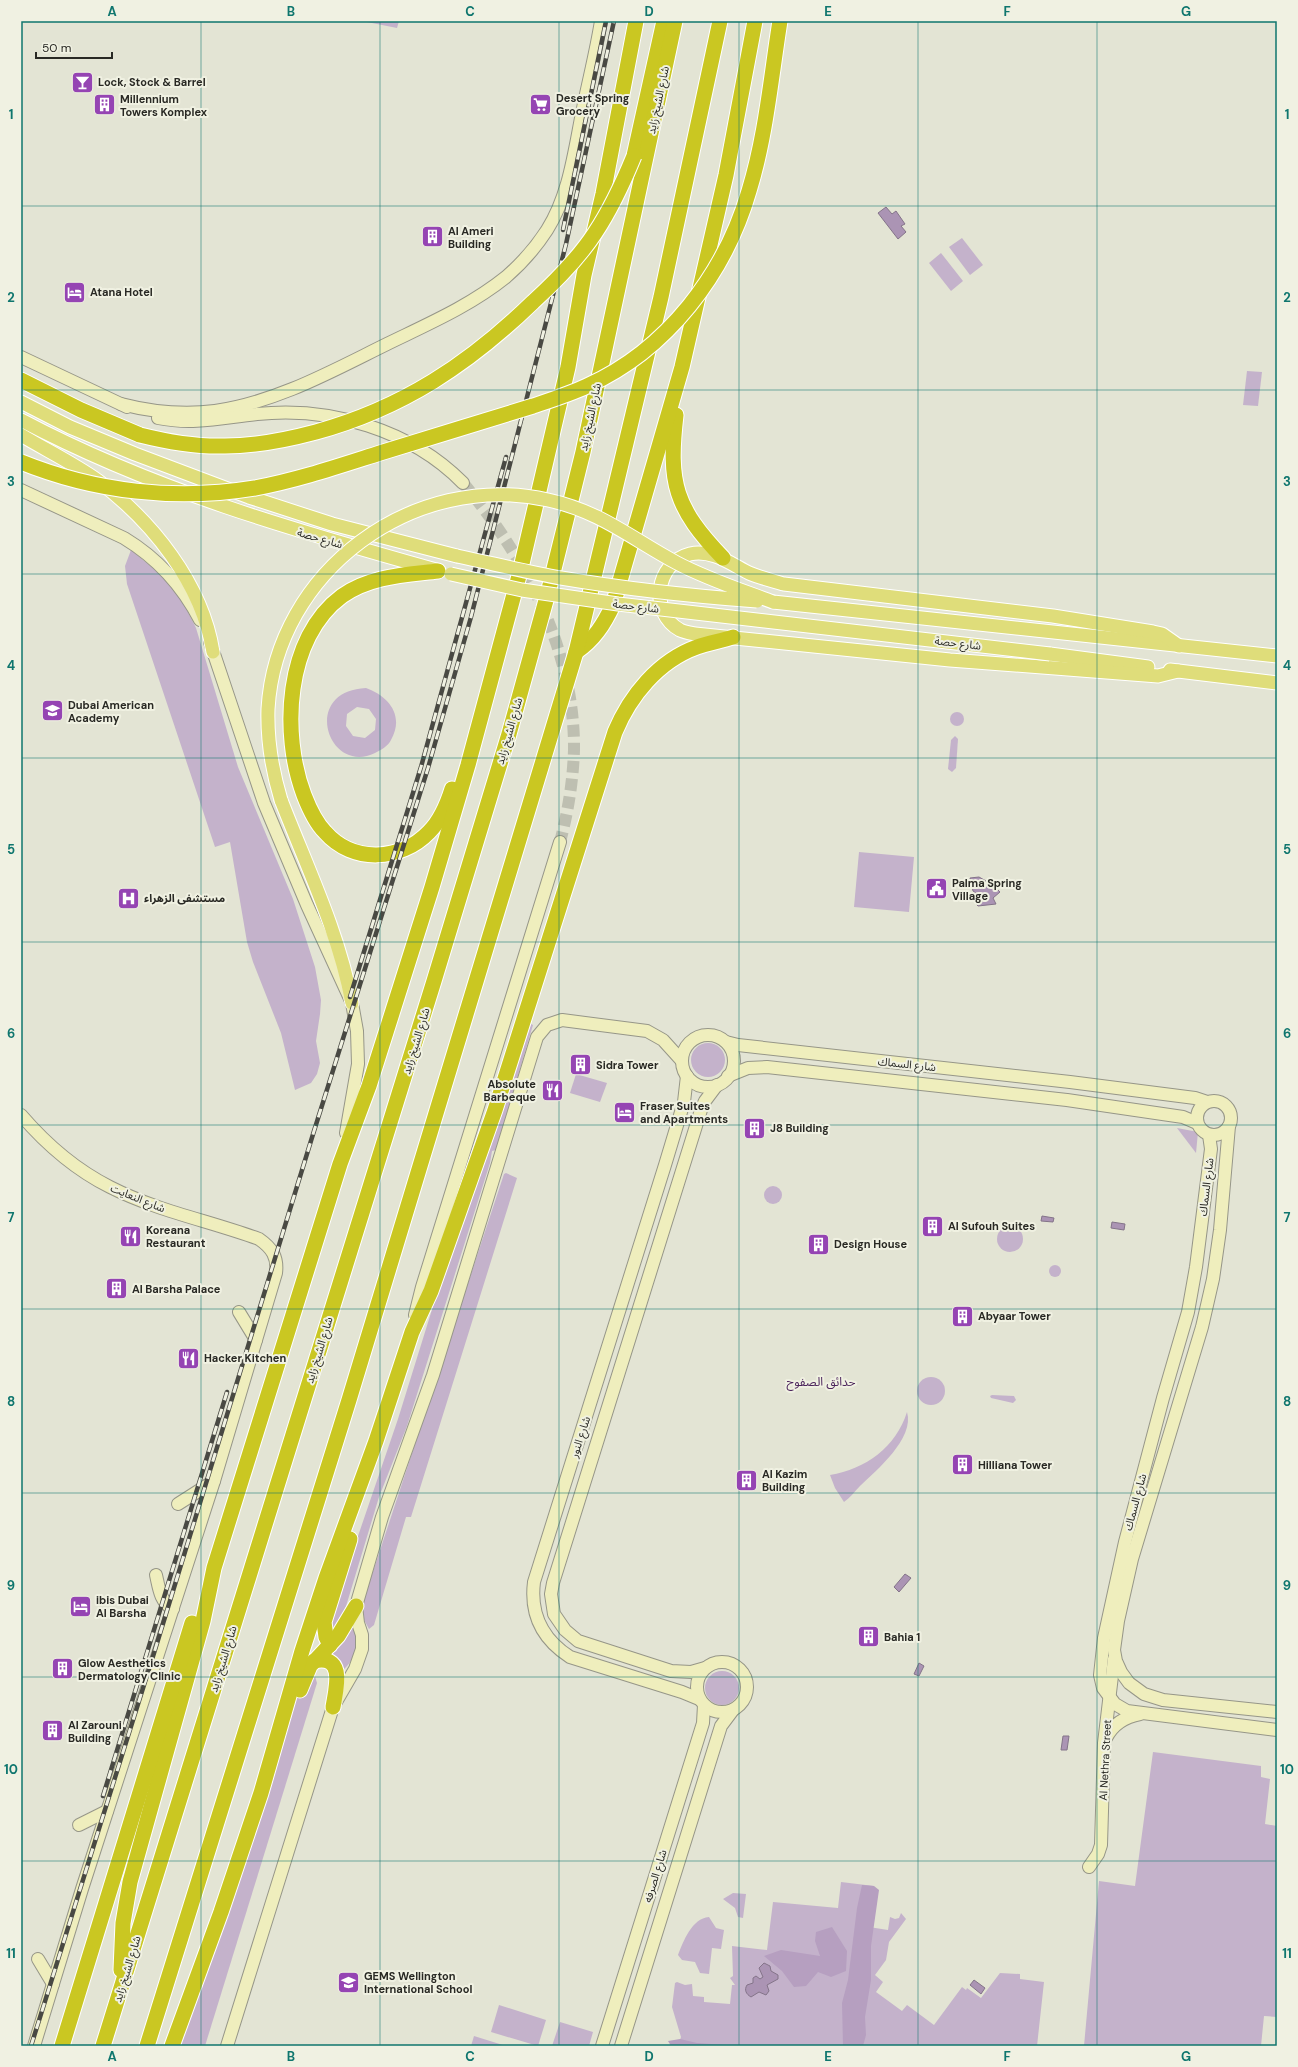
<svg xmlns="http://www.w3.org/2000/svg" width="1298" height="2067" font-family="'DM Sans','Noto Sans Arabic',sans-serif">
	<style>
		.green { fill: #c4b2cb; fill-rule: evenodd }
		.forest { fill: #b69fc0 }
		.water { fill: #ab94b4; stroke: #847489 }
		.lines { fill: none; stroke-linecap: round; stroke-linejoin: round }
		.secondary-tunnel { stroke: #bebfb1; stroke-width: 12; stroke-dasharray: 12 6; stroke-linecap: butt }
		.secondary-casing { stroke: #969688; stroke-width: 14 }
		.primary-casing { stroke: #fff; stroke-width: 15 }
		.highway-casing { stroke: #fff; stroke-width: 17 }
		.secondary { stroke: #efeebd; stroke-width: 12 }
		.primary { stroke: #dfdd7a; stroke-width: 13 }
		.highway { stroke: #cac722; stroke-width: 15 }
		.rail-casing { stroke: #494943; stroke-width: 4.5 }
		.rail { stroke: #f0f1e2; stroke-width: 3; stroke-dasharray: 9; stroke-linecap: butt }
		.primary-bridge-casing { stroke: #fff; stroke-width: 15; stroke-linecap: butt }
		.highway-bridge-casing { stroke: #fff; stroke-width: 17; stroke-linecap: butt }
		.primary-bridge { stroke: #dfdd7a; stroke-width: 13 }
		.highway-bridge { stroke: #cac722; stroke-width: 15 }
		.grid { fill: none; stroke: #0f766e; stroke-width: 1; stroke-opacity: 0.55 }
		.labels { text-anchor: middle; stroke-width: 4; stroke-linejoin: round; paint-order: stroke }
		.poi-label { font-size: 11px; font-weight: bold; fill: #292924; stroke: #f0f1e2; text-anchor: start }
		.street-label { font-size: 11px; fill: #292924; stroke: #f0f1e2 }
		.neighbourhood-label { font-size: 12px; fill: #4c255c; stroke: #f0f1e2 }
		.neatline { fill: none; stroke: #0f766e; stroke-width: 1.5 }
		.grid-label { font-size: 13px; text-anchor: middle; font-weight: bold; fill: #0f766e }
	</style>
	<rect width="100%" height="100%" fill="#e3e4d4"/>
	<g class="green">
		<path d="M362 21H399L397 28Z"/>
		<path d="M962 238 983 265 970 275 949 247Z"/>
		<path d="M941 253 963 281 951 291 929 263Z"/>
		<path d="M1247 371 1262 372 1258 406 1243 405Z"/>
		<path d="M131 550 165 578 183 602 196 628 238 767 293 899 315 967 321 1000 320 1014 316 1041 320 1063 317 1074 311 1083 295 1090 281 1033 253 962 247 942 230 842 215 847 127 584 125 566Z"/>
		<path d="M366 688C388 696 405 715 391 740 388 746 381 750 375 753 328 776 300 691 366 688ZM357 707 369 709 376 719 375 730 365 738 353 736 346 726 347 714Z"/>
		<circle cx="957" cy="719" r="7"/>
		<path d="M955 736 958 739 956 768 952 772 948 769 951 740Z"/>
		<path d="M859 852 914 857 909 912 854 907Z"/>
		<path d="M531 1024 533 1025 496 1150 492 1151 490 1163 407 1426 379 1497 344 1613 334 1630 331 1632 330 1618 398 1419 448 1258 490 1146Z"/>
		<circle cx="708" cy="1060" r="17"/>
		<path d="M576 1074 607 1083 600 1102 570 1093Z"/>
		<path d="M1177 1128 1198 1132 1196 1153Z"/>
		<path d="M506 1173 517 1178 411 1517H406L374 1625 369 1629 362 1616 361 1608 504 1174Z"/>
		<circle cx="773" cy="1195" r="9"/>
		<circle cx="1010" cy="1239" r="13"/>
		<circle cx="1055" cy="1271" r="6"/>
		<circle cx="931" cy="1391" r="14"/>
		<path d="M992 1395 1014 1396 1016 1400 1013 1403 991 1398 990 1396Z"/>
		<path d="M907 1412C915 1438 876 1471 860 1486 855 1491 850 1498 844 1502L835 1488 830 1475C866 1469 896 1447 907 1412Z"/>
		<path d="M353 1626C360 1642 357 1658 343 1670L337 1658 329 1653 347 1636Z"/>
		<circle cx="722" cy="1688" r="17"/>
		<path d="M314 1673 317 1683 205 2046H172L302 1677Z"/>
		<path d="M1153 1752 1261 1766V1777L1270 1779 1265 1824 1277 1826V2017L1264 2016 1261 2046H1084L1099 1881 1135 1886Z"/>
		<path d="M841 1882 874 1886 869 1927 888 1930 890 1917 895 1919 899 1918 901 1913 906 1919 889 1942 886 1960 875 1975 883 1982 876 1992 902 2011 907 2005 934 2025 962 1987 966 1990 967 1988 981 1998 1000 1973 1020 1974V1979L1044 1982 1037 2046H678L681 2037 672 2007 675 1983 677 1982 685 1985 692 1984 693 1996 704 1997V2002L730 2004 732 1985H735L730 1978 733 1976 732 1946 767 1950 773 1902 838 1908Z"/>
		<path d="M733 1893 746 1894 743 1918 738 1917 735 1908 723 1899Z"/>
		<path d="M709 1917 716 1928 724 1930 721 1949 712 1948 709 1974 700 1973 695 1962 682 1960 678 1955C683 1942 692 1918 709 1917Z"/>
		<path d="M499 2005 546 2020 538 2046 491 2032Z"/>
		<path d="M560 2022 593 2032 589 2046H552Z"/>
		<path d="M474 2036 506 2046H471Z"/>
	</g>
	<g class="forest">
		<path d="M862 1885 874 1886 879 1890 871 1946V1980L865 2017 866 2035 863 2046H843L842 2003 848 1980 857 1908Z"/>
		<path d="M832 1927 847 1951 846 1971 831 1977 818 1972 806 1986 794 1987 782 1971 764 1956 781 1950 820 1956 815 1941 816 1932Z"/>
		<path d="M680 2039 697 2043 740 2046H671L668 2041Z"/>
	</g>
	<g class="water">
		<path d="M886 207 892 214 896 211 905 224 901 226 906 232 898 239 878 213Z"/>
		<path d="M979 877 986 881 983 884 996 888 1000 892 993 898 996 904 978 906 975 903 979 895 973 891 970 878Z"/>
		<path d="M1042 1216 1054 1218 1053 1222 1041 1221Z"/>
		<path d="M1112 1222 1125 1224 1124 1230 1111 1228Z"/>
		<path d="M905 1574 911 1578 899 1592 894 1587Z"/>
		<path d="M919 1663 924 1666 919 1676 914 1674Z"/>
		<path d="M1063 1736H1069L1067 1750H1061Z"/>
		<path d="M764 1963 770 1966 771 1971 778 1975V1979L767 1985 769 1991 766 1995 759 1992 751 1997C746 1994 744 1990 747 1985L753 1983V1978L756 1976 760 1979 763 1977 759 1968Z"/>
		<path d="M974 1980 985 1988 981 1994 970 1985Z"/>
	</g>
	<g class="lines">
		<path class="secondary-tunnel" d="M463 483C525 556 575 651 574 750 573 781 568 812 560 842"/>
		<defs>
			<g id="secondary">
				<path d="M21 357 127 407"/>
				<path d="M121 404C152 412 184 415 215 411 277 402 332 371 387 344 428 324 470 306 506 277 521 264 536 247 547 230 569 195 574 153 582 113 588 83 596 52 601 21"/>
				<path d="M158 418C193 425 221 418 257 414 330 406 411 430 463 483"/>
				<path d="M21 490 124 538C157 558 182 585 200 620"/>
				<path d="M210 642 264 803 307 905 352 1003 357 1031 358 1064 346 1133"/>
				<circle cx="708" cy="1061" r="26"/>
				<path d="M726 1042 738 1045 1070 1082 1195 1098 1207 1102"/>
				<path d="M687 1076 684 1102 665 1165 534 1582C530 1614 542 1639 570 1657L682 1692 699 1699"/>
				<path d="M728 1076 748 1068 767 1067 1067 1100 1183 1117 1197 1123"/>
				<circle cx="1214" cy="1118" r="17"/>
				<path d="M21 1115C46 1144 76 1170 110 1187 157 1211 210 1221 259 1239 272 1248 278 1257 276 1273L214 1481 82 1889 34 2046"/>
				<path d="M1229 1126 1220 1230 1213 1279 1202 1327 1132 1559 1118 1621 1114 1650 1116 1661 1121 1672 1129 1683 1144 1694 1163 1700 1277 1712"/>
				<path d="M1209 1135 1211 1149 1196 1267 1188 1312 1163 1398 1125 1542 1104 1638 1100 1675 1103 1688 1115 1704 1127 1711 1277 1730"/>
				<path d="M239 1312 256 1340"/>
				<path d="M415 1315 422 1287 560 842"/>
				<path d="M178 1504 214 1481"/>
				<path d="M156 1575C159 1588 160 1602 173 1609"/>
				<circle cx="722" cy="1687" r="25"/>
				<path d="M705 1668 691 1672 671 1671 578 1641 565 1630 554 1614 551 1594 553 1583 701 1110 705 1101 717 1085"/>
				<path d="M1106 1738C1113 1724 1124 1717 1140 1714"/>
				<path d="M79 1825 107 1811"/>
				<path d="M1089 1867 1098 1854 1101 1845 1104 1743 1114 1659"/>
				<path d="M38 1959 53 1984"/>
				<path d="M227 2046 333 1707 355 1669 362 1649V1635L358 1623 356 1606 382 1517 433 1375 537 1037 547 1025 562 1020 647 1031 663 1040 682 1061"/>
				<path d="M602 2046 703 1723 704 1705"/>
				<path d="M621 2046 721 1726 733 1710"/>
			</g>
			<g id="primary">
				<path d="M21 402 70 427 135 454 249 497 332 524 457 556"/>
				<path d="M21 420C153 490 293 530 436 570"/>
				<path d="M21 435C46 450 73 463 97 480 152 521 202 583 213 652"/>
				<path d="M773 602 1277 656"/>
				<path d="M1050 654 1148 667"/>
				<path d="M1170 670 1277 683"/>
				<path d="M1178 671 1158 676 950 660 695 634C690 633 684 632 680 630 649 613 655 563 690 554 712 549 731 564 749 573 761 578 773 581 784 584L1053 616 1153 632 1162 634 1179 646"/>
				<path d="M281 800C307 867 339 933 352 1003"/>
			</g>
			<g id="highway">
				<path d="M634 156 664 21"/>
				<path d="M21 380 81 410 140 435"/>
				<path d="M676 415C668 483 675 508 723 558"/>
				<path d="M438 571C405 575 370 576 342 596 285 638 281 734 304 795 309 808 315 822 325 832 353 864 401 861 429 832 441 820 447 805 452 789"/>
				<path d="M576 652C594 640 604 624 613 605L682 367 726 175 755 21"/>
				<path d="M330 1645 326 1637 324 1622 350 1539"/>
				<path d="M314 1661C346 1654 336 1689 333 1707"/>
				<path d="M300 1690 310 1666 338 1636 356 1606"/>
				<path d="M121 1970 123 1923 130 1882 203 1621 214 1568 340 1164 369 1086 432 887 468 765 520 572 568 367 584 275 603 194 636 21"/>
				<path d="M62 2046 192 1623"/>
				<path d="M103 2046 434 981 509 734 548 593 583 452 675 21"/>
				<path d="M147 2046 349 1400 576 652 661 297 720 21"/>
				<path d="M172 2046 221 1912 261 1793 302 1651 326 1578 376 1441 412 1332 431 1291 495 1110 615 732C630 696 658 661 697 647 708 643 721 641 733 637"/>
			</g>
		</defs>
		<use href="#secondary" class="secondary-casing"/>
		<use href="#primary" class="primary-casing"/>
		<use href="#highway" class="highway-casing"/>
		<use href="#secondary" class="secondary"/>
		<use href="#primary" class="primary"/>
		<use href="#highway" class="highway"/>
		<defs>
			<g id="rail">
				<path d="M563 230 606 21"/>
				<path d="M350 997 421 767 506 457"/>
				<path d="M103 1796 227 1392"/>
				<path d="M31 2046 154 1653 314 1131 428 768 471 617 566 244 614 21"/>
			</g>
		</defs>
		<use href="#rail" class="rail-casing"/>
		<use href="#rail" class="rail"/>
		<defs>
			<g id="primary-bridge">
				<path d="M457 556C491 563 526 572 561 578 626 589 691 596 757 601"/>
				<path d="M451 574 522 590 618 604 1050 654"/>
				<path d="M281 800C272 770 267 741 268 709 276 571 414 470 548 500 600 511 632 539 677 563 707 579 741 590 773 602"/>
			</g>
			<g id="highway-bridge">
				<path d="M140 435C168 442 196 447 225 446 256 446 286 440 316 432 403 408 469 364 533 302 556 281 578 259 595 233 611 209 623 183 634 156"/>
				<path d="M21 462C95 492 176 501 255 488 298 480 339 466 380 453 431 437 482 422 533 406 551 400 570 394 587 386 667 350 725 274 749 191 766 136 771 77 780 21"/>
			</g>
		</defs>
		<use href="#primary-bridge" class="primary-bridge-casing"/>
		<use href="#highway-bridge" class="highway-bridge-casing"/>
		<use href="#primary-bridge" class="primary-bridge"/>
		<use href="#highway-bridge" class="highway-bridge"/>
	</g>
	<path class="grid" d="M201 21V2046M380 21V2046M559 21V2046M739 21V2046M918 21V2046M1097 21V2046M21 206H1277M21 390H1277M21 574H1277M21 758H1277M21 942H1277M21 1125H1277M21 1309H1277M21 1493H1277M21 1677H1277M21 1861H1277"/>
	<defs>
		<symbol id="bar-square" viewBox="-11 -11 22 22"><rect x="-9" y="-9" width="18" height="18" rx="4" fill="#9544b3" stroke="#f0f1e2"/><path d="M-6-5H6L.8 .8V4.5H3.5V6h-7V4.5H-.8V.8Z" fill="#fff"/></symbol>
		<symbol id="supermarket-square" viewBox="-11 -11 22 22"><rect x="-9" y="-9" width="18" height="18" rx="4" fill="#9544b3" stroke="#f0f1e2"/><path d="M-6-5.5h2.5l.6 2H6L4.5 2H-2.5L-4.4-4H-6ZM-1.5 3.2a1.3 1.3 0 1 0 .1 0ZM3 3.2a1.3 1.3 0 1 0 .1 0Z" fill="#fff"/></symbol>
		<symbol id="building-square" viewBox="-11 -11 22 22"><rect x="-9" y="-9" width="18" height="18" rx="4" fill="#9544b3" stroke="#f0f1e2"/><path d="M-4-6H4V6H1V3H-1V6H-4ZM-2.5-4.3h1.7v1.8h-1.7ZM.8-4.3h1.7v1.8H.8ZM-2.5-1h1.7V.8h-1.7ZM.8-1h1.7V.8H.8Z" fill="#fff"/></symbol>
		<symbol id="hotel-square" viewBox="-11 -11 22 22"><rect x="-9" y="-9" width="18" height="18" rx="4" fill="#9544b3" stroke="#f0f1e2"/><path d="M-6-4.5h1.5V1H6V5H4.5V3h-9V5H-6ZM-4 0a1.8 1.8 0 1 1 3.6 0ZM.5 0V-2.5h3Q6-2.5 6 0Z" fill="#fff"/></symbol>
		<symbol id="school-square" viewBox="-11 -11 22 22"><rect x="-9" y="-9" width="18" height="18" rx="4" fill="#9544b3" stroke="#f0f1e2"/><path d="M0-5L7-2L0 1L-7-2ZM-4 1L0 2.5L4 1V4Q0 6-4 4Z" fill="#fff"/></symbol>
		<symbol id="civic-square" viewBox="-11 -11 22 22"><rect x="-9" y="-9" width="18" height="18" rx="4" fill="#9544b3" stroke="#f0f1e2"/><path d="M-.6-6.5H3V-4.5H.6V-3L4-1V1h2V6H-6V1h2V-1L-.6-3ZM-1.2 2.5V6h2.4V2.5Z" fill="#fff"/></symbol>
		<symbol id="hospital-square" viewBox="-11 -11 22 22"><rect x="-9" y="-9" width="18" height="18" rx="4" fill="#9544b3" stroke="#f0f1e2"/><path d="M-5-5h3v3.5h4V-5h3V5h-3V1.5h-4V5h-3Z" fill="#fff"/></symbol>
		<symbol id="restaurant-square" viewBox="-11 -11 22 22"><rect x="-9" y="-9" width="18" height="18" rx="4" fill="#9544b3" stroke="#f0f1e2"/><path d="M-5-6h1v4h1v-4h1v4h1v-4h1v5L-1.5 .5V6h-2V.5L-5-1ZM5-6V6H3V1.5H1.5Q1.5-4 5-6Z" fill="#fff"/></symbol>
	</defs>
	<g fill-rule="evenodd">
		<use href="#bar-square" x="70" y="70" width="25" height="25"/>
		<use href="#supermarket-square" x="528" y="92" width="25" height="25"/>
		<use href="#building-square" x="92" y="92" width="25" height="25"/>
		<use href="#building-square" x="420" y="224" width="25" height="25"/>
		<use href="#hotel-square" x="62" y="280" width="25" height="25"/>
		<use href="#school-square" x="40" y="698" width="25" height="25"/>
		<use href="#civic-square" x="924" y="876" width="25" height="25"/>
		<use href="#hospital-square" x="116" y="886" width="25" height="25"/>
		<use href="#building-square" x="568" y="1052" width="25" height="25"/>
		<use href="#restaurant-square" x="540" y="1078" width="25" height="25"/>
		<use href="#hotel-square" x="612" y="1100" width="25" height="25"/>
		<use href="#building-square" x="742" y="1116" width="25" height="25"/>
		<use href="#building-square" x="920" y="1214" width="25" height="25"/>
		<use href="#restaurant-square" x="118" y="1224" width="25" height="25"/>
		<use href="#building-square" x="806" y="1232" width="25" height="25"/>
		<use href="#building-square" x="104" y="1276" width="25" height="25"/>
		<use href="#building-square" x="950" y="1304" width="25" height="25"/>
		<use href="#restaurant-square" x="176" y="1346" width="25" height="25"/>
		<use href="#building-square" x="950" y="1452" width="25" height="25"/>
		<use href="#building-square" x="734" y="1468" width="25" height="25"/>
		<use href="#hotel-square" x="68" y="1594" width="25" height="25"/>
		<use href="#building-square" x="856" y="1624" width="25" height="25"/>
		<use href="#building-square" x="50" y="1656" width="25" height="25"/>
		<use href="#building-square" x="40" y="1718" width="25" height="25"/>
		<use href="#school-square" x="336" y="1970" width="25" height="25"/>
	</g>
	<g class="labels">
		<g class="poi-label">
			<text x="98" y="86">Lock, Stock &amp; Barrel</text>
			<text x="556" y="102">Desert Spring<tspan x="556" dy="13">Grocery</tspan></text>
			<text x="120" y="103">Millennium<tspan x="120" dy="13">Towers Komplex</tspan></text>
			<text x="448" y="235">Al Ameri<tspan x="448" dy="13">Building</tspan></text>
			<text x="90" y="296">Atana Hotel</text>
			<text x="68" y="709">Dubai American<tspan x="68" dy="13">Academy</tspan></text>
			<text x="952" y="887">Palma Spring<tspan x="952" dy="13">Village</tspan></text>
			<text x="144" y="902">مستشفى الزهراء</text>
			<text x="596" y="1069">Sidra Tower</text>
			<text x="536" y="1088" text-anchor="end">Absolute<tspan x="536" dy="13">Barbeque</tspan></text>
			<text x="640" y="1110">Fraser Suites<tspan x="640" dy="13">and Apartments</tspan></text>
			<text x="770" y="1132">J8 Building</text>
			<text x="948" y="1230">Al Sufouh Suites</text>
			<text x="146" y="1234">Koreana<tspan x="146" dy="13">Restaurant</tspan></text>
			<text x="834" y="1248">Design House</text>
			<text x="132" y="1293">Al Barsha Palace</text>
			<text x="978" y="1320">Abyaar Tower</text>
			<text x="204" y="1362">Hacker Kitchen</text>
			<text x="978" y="1469">Hilliana Tower</text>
			<text x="762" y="1478">Al Kazim<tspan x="762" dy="13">Building</tspan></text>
			<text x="96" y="1604">ibis Dubai<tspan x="96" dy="13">Al Barsha</tspan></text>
			<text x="884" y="1641">Bahia 1</text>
			<text x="78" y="1667">Glow Aesthetics<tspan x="78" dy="13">Dermatology Clinic</tspan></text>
			<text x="68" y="1729">Al Zarouni<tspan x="68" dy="13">Building</tspan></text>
			<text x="364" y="1980">GEMS Wellington<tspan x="364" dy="13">International School</tspan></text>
		</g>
		<g class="street-label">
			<text transform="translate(658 100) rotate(-78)" y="4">شارع الشيخ زايد</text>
			<text transform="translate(590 417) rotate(-78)" y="4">شارع الشيخ زايد</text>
			<text transform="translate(320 538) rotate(16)" y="4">شارع حصة</text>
			<text transform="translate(636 606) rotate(7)" y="4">شارع حصة</text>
			<text transform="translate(958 643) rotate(7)" y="4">شارع حصة</text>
			<text transform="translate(509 731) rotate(-74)" y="4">شارع الشيخ زايد</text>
			<text transform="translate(416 1041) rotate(-73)" y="4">شارع الشيخ زايد</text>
			<text transform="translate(907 1064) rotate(6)" y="4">شارع السماك</text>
			<text transform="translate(1206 1187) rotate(-83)" y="4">شارع السماك</text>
			<text transform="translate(138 1198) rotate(22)" y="4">شارع النعايت</text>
			<text transform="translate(319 1350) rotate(-73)" y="4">شارع الشيخ زايد</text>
			<text transform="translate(580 1437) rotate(-72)" y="4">شارع النور</text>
			<text transform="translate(1135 1502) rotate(-75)" y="4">شارع السماك</text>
			<text transform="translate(223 1659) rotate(-73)" y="4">شارع الشيخ زايد</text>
			<text transform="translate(1105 1760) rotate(-87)" y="4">Al Nethra Street</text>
			<text transform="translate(655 1876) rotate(-73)" y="4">شارع الصرفه</text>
			<text transform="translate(127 1969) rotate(-73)" y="4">شارع الشيخ زايد</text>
		</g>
		<g class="neighbourhood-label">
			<text x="821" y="1386">حدائق الصفوح</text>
		</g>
	</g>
	<rect width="1298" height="2067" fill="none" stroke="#f0f1e2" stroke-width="44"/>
	<path d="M36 52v6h76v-6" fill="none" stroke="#292924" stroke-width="2"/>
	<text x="42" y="52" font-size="12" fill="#292924" stroke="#f0f1e2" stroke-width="3" paint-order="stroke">50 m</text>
	<rect x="22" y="22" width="1254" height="2023" class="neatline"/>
	<g class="grid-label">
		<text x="112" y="16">A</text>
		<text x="291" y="16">B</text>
		<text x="470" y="16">C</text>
		<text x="649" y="16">D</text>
		<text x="828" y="16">E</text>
		<text x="1007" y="16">F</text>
		<text x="1186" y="16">G</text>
		<text x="11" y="119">1</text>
		<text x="1287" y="119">1</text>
		<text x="11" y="302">2</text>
		<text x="1287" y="302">2</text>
		<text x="11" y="486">3</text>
		<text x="1287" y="486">3</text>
		<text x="11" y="670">4</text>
		<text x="1287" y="670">4</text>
		<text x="11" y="854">5</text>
		<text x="1287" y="854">5</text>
		<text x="11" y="1038">6</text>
		<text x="1287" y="1038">6</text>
		<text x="11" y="1222">7</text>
		<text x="1287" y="1222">7</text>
		<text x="11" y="1406">8</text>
		<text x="1287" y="1406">8</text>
		<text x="11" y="1590">9</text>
		<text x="1287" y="1590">9</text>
		<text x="11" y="1774">10</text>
		<text x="1287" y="1774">10</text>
		<text x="11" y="1958">11</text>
		<text x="1287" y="1958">11</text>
		<text x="112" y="2061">A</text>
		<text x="291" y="2061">B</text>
		<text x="470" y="2061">C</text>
		<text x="649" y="2061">D</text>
		<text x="828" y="2061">E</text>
		<text x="1007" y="2061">F</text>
		<text x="1186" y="2061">G</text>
	</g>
</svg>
